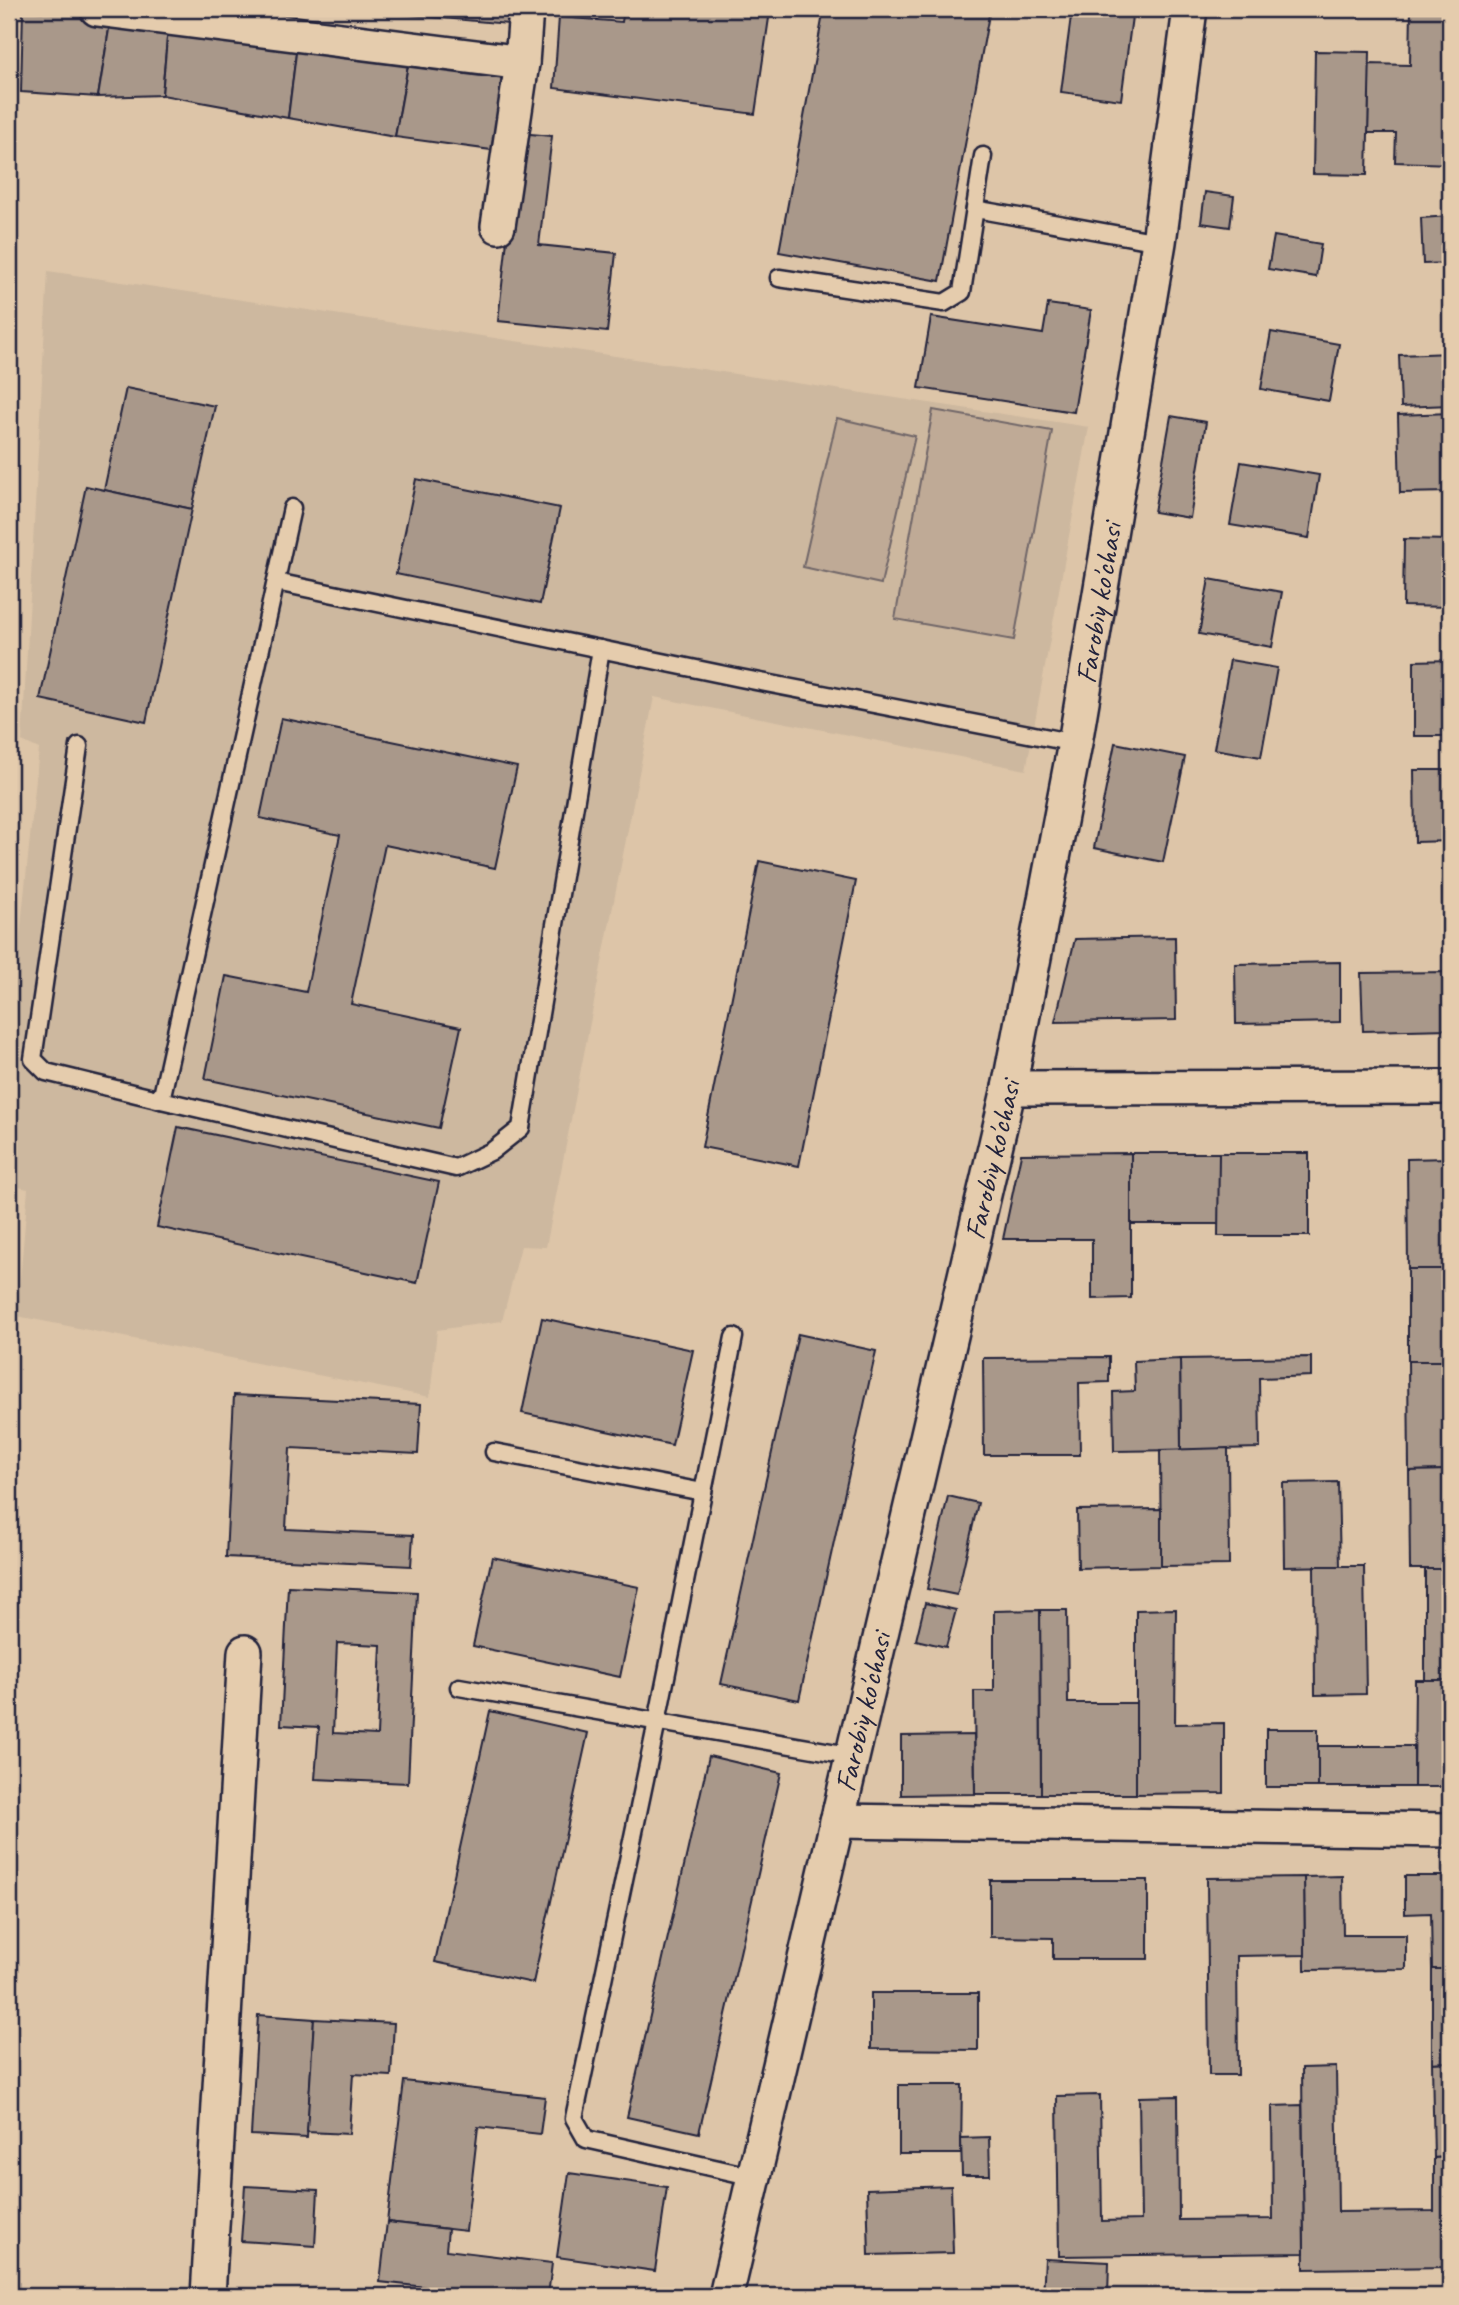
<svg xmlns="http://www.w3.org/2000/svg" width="1459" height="2305" font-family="Caveat,sans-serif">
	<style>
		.built { fill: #cdb89f }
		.green { fill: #bfaa96; stroke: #706668; stroke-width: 2 }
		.building { fill: #a9988a; stroke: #22223b; stroke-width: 2; fill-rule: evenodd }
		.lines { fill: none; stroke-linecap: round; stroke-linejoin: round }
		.service-casing { stroke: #22223b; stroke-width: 21 }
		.minor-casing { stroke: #22223b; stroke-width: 38 }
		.service { stroke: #e5ccad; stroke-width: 16 }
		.minor { stroke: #e5ccad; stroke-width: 33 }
		.labels { text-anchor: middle; stroke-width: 5; stroke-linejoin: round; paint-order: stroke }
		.street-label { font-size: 30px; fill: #22223b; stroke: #e5ccad }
	</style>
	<rect width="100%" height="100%" fill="#ddc5a8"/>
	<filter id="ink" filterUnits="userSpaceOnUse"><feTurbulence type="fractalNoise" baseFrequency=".0143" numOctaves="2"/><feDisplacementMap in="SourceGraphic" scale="14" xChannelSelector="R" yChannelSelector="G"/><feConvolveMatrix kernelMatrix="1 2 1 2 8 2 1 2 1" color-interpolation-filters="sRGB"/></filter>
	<g filter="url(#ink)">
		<path class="built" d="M48 271 1089 427 1026 770 654 697 546 1247 521 1246 502 1321 437 1330 430 1397 17 1316 28 1189 9 1185V1044L39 749 22 741Z"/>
		<g class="green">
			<path d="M933 410 1052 431 1014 640 895 619Z"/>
			<path d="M837 418 915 436 881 584 803 567Z"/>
		</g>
		<g class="building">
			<path d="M344 9H510L508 24Z"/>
			<path d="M624 9H755L770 11 755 114 554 88 559 17 622 22Z"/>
			<path d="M824 9H990L940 281 779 252Z"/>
			<path d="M1072 9H1133L1121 100 1061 92Z"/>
			<path d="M1402 9H1450V164L1395 162 1396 133H1368L1369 64 1410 65 1411 9Z"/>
			<path d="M23 10 111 17 98 97 21 92Z"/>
			<path d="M111 17 168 27 162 95 98 97Z"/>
			<path d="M168 27 297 45 288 118 162 95Z"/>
			<path d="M297 45 409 60 395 137 288 118Z"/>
			<path d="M1315 51 1370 52 1367 175 1313 174Z"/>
			<path d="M409 60 504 76 499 151 395 137Z"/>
			<path d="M519 133 552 136 539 245 616 253 607 332 498 321Z"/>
			<path d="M1205 192 1234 196 1230 227 1201 223Z"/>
			<path d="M1450 216V263L1423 264 1421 218Z"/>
			<path d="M1274 236 1321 244 1316 277 1268 269Z"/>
			<path d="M1048 304 1091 310 1074 412 919 388 931 317 1043 334Z"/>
			<path d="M1271 332 1339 344 1329 401 1261 389Z"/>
			<path d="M1450 353V405L1401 407 1399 355Z"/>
			<path d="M126 388 215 406 192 509 104 490Z"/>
			<path d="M1450 413V492L1400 493 1398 415Z"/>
			<path d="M1171 416 1206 422 1190 518 1154 512Z"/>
			<path d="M1241 462 1319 475 1309 538 1230 525Z"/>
			<path d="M416 479 560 508 540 604 396 574Z"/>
			<path d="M86 486 192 509 146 722 40 699Z"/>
			<path d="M1404 539 1450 540V607L1403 606Z"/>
			<path d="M1209 579 1282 592 1272 647 1199 634Z"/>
			<path d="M1230 660 1277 668 1261 757 1214 749Z"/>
			<path d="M1450 660V736H1414V661Z"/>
			<path d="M281 718 517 767 495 868 385 845 351 1004 461 1027 439 1128 205 1079 226 976 306 992 340 835 260 818Z"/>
			<path d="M1115 743 1185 757 1163 862 1094 848Z"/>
			<path d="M1414 770H1450V841L1415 842Z"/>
			<path d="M759 861 856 881 799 1166 702 1147Z"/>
			<path d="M1442 881H1450V962H1444Z"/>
			<path d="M1175 937 1176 1020 1055 1022 1075 939Z"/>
			<path d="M1340 962V1022L1236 1024 1235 964Z"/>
			<path d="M1450 972V1029L1363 1031 1361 973Z"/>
			<path d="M178 1127 439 1182 417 1283 157 1227Z"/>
			<path d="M1131 1153V1298L1092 1299V1239H1003L1021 1154Z"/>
			<rect x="1131" y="1153" width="88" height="71"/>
			<path d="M1219 1153H1309V1236H1218Z"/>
			<path d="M1450 1158V1269H1408L1407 1159Z"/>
			<rect x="1408" y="1269" width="42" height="92"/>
			<path d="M542 1318 693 1350 672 1445 522 1413Z"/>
			<path d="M798 1334 876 1351 799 1700 721 1684Z"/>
			<path d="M1109 1357V1382L1079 1383 1080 1455H984L983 1358Z"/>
			<path d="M1311 1357V1376L1259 1378 1260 1448 1181 1450 1180 1359Z"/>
			<path d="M1180 1359 1181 1450 1114 1451 1113 1392 1135 1391 1134 1361Z"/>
			<path d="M1408 1361H1450V1470L1409 1471Z"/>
			<path d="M234 1395 421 1404 418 1454 290 1448 286 1529 413 1535 411 1566 226 1557Z"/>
			<path d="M1228 1448 1229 1565 1161 1566 1160 1450Z"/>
			<path d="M1450 1470V1569H1410L1409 1471Z"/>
			<path d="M1338 1482 1340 1566 1284 1567 1283 1483Z"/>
			<path d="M948 1496 978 1503 957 1595 927 1589Z"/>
			<path d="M1161 1509V1566L1078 1568 1077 1510Z"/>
			<path d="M492 1557 639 1587 620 1677 473 1646Z"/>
			<path d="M1314 1566H1364L1366 1694 1315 1695Z"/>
			<rect x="1425" y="1569" width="25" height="111"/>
			<path d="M288 1586 417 1592 408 1783 315 1779 319 1727 281 1725ZM337 1643 381 1645 377 1735 333 1733Z"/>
			<path d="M925 1603 956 1610 946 1647 916 1640Z"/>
			<path d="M1176 1609 1175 1724 1224 1723V1793L1136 1794V1610Z"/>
			<path d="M1040 1610H1067L1068 1703H1136V1794H1041Z"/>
			<path d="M1040 1610 1041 1794H975L974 1691H994V1611Z"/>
			<path d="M1415 1680H1450V1787H1414Z"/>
			<path d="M490 1711 588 1733 533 1983 435 1962Z"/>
			<rect x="1266" y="1729" width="52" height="58"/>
			<path d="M974 1735 975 1794 901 1795V1736Z"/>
			<rect x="1318" y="1746" width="96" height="41"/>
			<path d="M709 1756 781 1773 699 2133 627 2117Z"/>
			<path d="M1342 1876 1343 1935H1406V1969L1305 1970 1304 1877Z"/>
			<path d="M1405 1876H1450V1969H1432L1431 1913 1405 1914Z"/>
			<path d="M1304 1877 1305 1955 1237 1956 1238 2075H1209L1207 1878Z"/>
			<path d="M990 1880H1148V1959H1053V1938L990 1937Z"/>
			<path d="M1432 1969H1450V2062L1432 2063Z"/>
			<path d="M871 1993H978V2050L871 2049Z"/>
			<path d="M258 2015 314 2019 307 2138 251 2135Z"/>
			<path d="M314 2019 394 2023 391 2076 353 2074 349 2134 307 2132Z"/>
			<path d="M1450 2062V2157L1434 2158 1432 2063Z"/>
			<path d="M1336 2067 1338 2212 1434 2211V2158L1450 2157V2267L1304 2269 1302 2068Z"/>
			<path d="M404 2081 545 2097 540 2134 478 2127 466 2231 387 2222Z"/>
			<path d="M899 2085H962L961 2154H899Z"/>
			<path d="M1100 2095 1102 2221 1141 2220 1139 2097 1178 2096 1179 2220 1273 2219 1272 2106 1302 2105 1304 2253 1059 2256 1057 2096Z"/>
			<path d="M989 2137 990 2175H962L961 2138Z"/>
			<path d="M569 2173 667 2187 655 2271 557 2257Z"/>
			<path d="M245 2186 318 2190 315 2246 241 2241Z"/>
			<path d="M951 2186 953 2253 869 2255 867 2189Z"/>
			<path d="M387 2222 448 2229 446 2250 552 2263 548 2296H508L380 2282Z"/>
			<path d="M1045 2259 1109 2262 1108 2296H1043Z"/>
			<rect x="1445" y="2267" width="5" height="29"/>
		</g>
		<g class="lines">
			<defs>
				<g id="service">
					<path d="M975 209 1159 242"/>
					<path d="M779 278 944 303 962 292 983 156"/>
					<path d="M276 582 740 678 1075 743"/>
					<path d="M79 746 33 1059 46 1072 161 1100 292 508"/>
					<path d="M161 1100 456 1168 492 1151 521 1128 601 649"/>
					<path d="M734 1337 657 1722 574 2118 586 2139 754 2177"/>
					<path d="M494 1452 703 1492"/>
					<path d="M459 1687 854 1756"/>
				</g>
				<g id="minor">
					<path d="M97 9 522 63"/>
					<path d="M498 226 522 63 526 9"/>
					<path d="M1009 1088 1450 1087"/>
					<path d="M837 1821 1450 1830"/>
					<path d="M208 2296 245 1652"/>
					<path id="s1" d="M726 2296 1009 1088 1075 743 1159 242 1190 9"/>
				</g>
			</defs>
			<use href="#service" class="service-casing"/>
			<use href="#minor" class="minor-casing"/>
			<use href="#service" class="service"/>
			<use href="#minor" class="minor"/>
		</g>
	</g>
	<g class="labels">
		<g class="street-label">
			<text dy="10" stroke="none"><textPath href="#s1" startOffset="1734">Farobiy ko'chasi</textPath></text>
			<text dy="10" stroke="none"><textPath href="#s1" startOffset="1167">Farobiy ko'chasi</textPath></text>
			<text dy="10" stroke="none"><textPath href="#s1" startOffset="600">Farobiy ko'chasi</textPath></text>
		</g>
	</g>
	<rect width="1459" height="2305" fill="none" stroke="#e5ccad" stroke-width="35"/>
	<rect x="18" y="18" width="1424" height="2270" fill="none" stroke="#22223b" stroke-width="2.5" filter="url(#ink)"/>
</svg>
